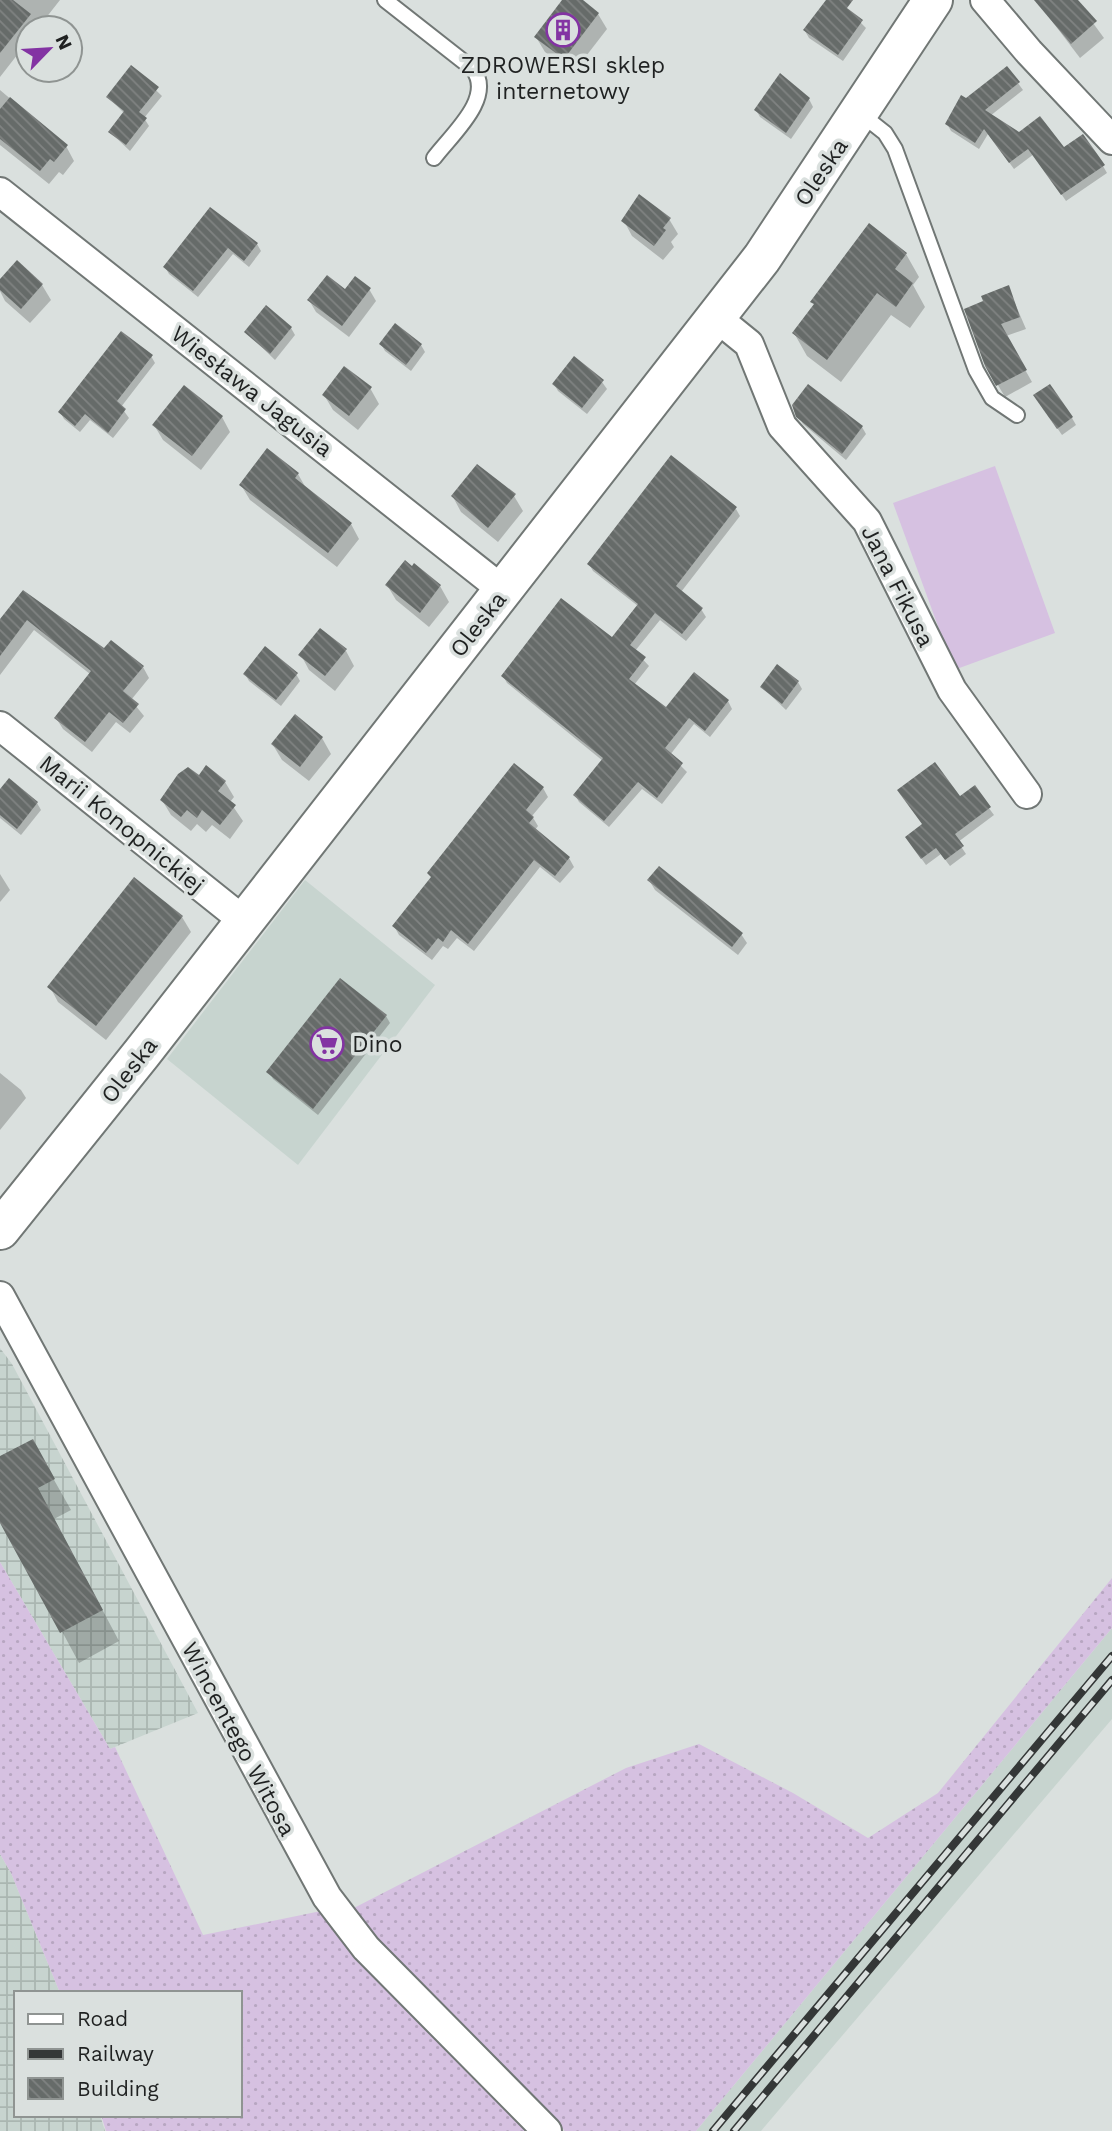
<svg xmlns="http://www.w3.org/2000/svg" width="1112" height="2131" font-family="'Work Sans',sans-serif">
	<style>
		.built { fill: #c7d4cf }
		.industrial { fill: url(#industrial-grid) }
		.grass { fill: url(#grass-dots) }
		.garden { fill: #d6c1e1 }
		.shadow { fill: #0003 }
		.building { fill: url(#building-back-hatch) }
		.lines { fill: none; stroke-linecap: round; stroke-linejoin: round }
		.lane-casing { stroke: #717775; stroke-width: 18 }
		.street-casing { stroke: #717775; stroke-width: 32 }
		.secondary-casing { stroke: #717775; stroke-width: 42 }
		.lane { stroke: #fff; stroke-width: 14 }
		.street { stroke: #fff; stroke-width: 28 }
		.secondary { stroke: #fff; stroke-width: 38 }
		.rail-casing { stroke: #343737; stroke-width: 8 }
		.rail { stroke: #dae0de; stroke-width: 5; stroke-dasharray: 16; stroke-linecap: butt }
		.labels { text-anchor: middle; stroke-width: 7; stroke-linejoin: round; paint-order: stroke }
		.poi-label { font-size: 23px; fill: #1f2121; stroke: #dae0de }
		.street-label { font-size: 23px; fill: #1f2121; stroke: #dae0de }
	</style>
	<defs>
		<pattern id="industrial-grid" width="8" height="8" patternUnits="userSpaceOnUse" patternTransform="scale(1.75)"><rect width="8" height="8" fill="#c7d4cf"/><path d="M0 4h8M4 0v8" fill="none" stroke="#aab6b1"/></pattern>
		<pattern id="grass-dots" width="8" height="8" patternUnits="userSpaceOnUse" patternTransform="scale(1.75)"><rect width="8" height="8" fill="#d6c1e1"/><path d="M2 2h.1M6 6h.1" fill="none" stroke="#b7a6c1" stroke-width="1.8" stroke-linecap="round"/></pattern>
		<pattern id="building-back-hatch" width="6" height="6" patternUnits="userSpaceOnUse" patternTransform="scale(1.75)"><rect width="6" height="6" fill="#666b69"/><path d="M-1 5l2 2M0 0l6 6M5-1l2 2" fill="none" stroke="#808382"/></pattern>
	</defs>
	<rect width="100%" height="100%" fill="#dae0de"/>
	<g class="built">
		<path d="M305 880 435 985 298 1165 167 1059Z"/>
		<path d="M1112 1628V1719L761 2131H696Z"/>
	</g>
	<g class="industrial">
		<path d="M0 1348 12 1364 198 1713 110 1749 0 1562Z"/>
		<path d="M0 1854 11 1873 60 1993H16V2115H100L105 2131H0Z"/>
	</g>
	<g class="grass">
		<path d="M0 1562 110 1749 115 1747 203 1935 321 1911 530 2131H106L101 2115H240V1993H60L11 1873 0 1854Z"/>
		<path d="M1112 1578V1628L696 2131H565L350 1910 626 1768 699 1744 793 1793 868 1838 938 1793Z"/>
	</g>
	<path class="garden" d="M995 466 1055 633 954 670 893 503Z"/>
	<g class="shadow">
		<path d="M0 0H60L38 28H28V41L0 77Z"/>
		<path d="M564 0H580L598 14 607 29 573 73 545 52 536 37Z"/>
		<path d="M828 0H838L866 28 843 61 809 38 805 31Z"/>
		<path d="M1052 0H1076L1104 38 1080 58 1042 8Z"/>
		<path d="M132 67 162 96 144 118 149 126 130 151 110 132 124 113 108 97Z"/>
		<path d="M1007 68 1023 90 990 116 1019 134 1103 166 1107 173 1066 201 1034 154 1014 169 988 134 979 149 951 131 947 124 966 101Z"/>
		<path d="M0 90 66 146 74 161 63 175 59 172 49 184 0 145Z"/>
		<path d="M809 99 813 107 791 139 760 117 756 110Z"/>
		<path d="M210 210 257 244 261 251 249 267 233 254 198 297 169 274 165 267Z"/>
		<path d="M669 219 678 234 671 242 674 247 663 260 632 236 624 221Z"/>
		<path d="M906 254 919 277 913 285 925 307 910 328 891 315 841 382 807 356 794 333 815 306 813 302Z"/>
		<path d="M0 282 42 285 51 300 30 323 5 301 0 291Z"/>
		<path d="M1008 287 1026 329 1006 336 1032 382 1005 397 986 365 985 302Z"/>
		<path d="M369 289 376 301 349 337 316 312 309 300 345 291Z"/>
		<path d="M291 328 295 335 275 360 246 332Z"/>
		<path d="M381 344 421 345 425 352 411 371 385 351Z"/>
		<path d="M151 356 155 363 121 407 129 418 113 438 90 420 80 432 64 419 60 412Z"/>
		<path d="M602 382 607 389 587 414 558 391 554 384Z"/>
		<path d="M370 388 379 404 358 430 333 410 324 395Z"/>
		<path d="M1040 403 1072 418 1076 425 1062 435Z"/>
		<path d="M798 416 862 427 866 434 846 460 803 424Z"/>
		<path d="M222 417 230 432 201 470 163 440 154 425Z"/>
		<path d="M298 474 307 490 351 524 359 539 337 567 250 500 241 485Z"/>
		<path d="M514 496 523 511 498 542 461 512 453 497Z"/>
		<path d="M736 509 740 516 681 592 701 609 706 617 686 641 660 620 635 651 649 666 634 685 666 710 695 674 728 701 732 709 710 737 694 724 670 755 687 772 662 804 642 789 609 827 579 802 575 795 603 761 507 683 503 676 612 639 638 606 593 571 589 564Z"/>
		<path d="M414 566 440 586 449 602 429 627 396 600 387 585Z"/>
		<path d="M23 592 105 650 143 667 149 678 131 700 144 716 130 733 116 722 92 752 63 729 56 718 90 674 34 630 0 675V622Z"/>
		<path d="M346 651 354 666 335 691 309 670 301 655Z"/>
		<path d="M245 674H296L300 681 281 706 249 681Z"/>
		<path d="M798 682 802 689 786 710 762 687Z"/>
		<path d="M322 738 331 754 309 781 282 760 273 745Z"/>
		<path d="M199 778 225 782 234 797 230 802 243 821 230 839 212 825 206 832 197 824 191 831 171 815 162 800Z"/>
		<path d="M543 788 548 797 532 816 538 826 535 830 569 858 574 867 560 883 540 867 474 951 457 938 448 949 443 946 432 960 399 935 394 926Z"/>
		<path d="M974 788 994 815 958 842 966 854 950 866 941 854 926 865 911 844Z"/>
		<path d="M0 792 37 803 41 810 21 835 0 818Z"/>
		<path d="M0 874 10 890 0 902Z"/>
		<path d="M649 880 741 934 747 943 738 955 655 890Z"/>
		<path d="M182 917 191 932 106 1040 58 1002 50 987Z"/>
		<path d="M386 1016 390 1023 318 1115 273 1079 269 1072Z"/>
		<path d="M0 1073 21 1090 26 1098 0 1130Z"/>
		<path d="M0 1459 49 1471 71 1510 54 1519 119 1641 79 1663 0 1516Z"/>
	</g>
	<g class="building">
		<path d="M0 0H13L31 14 0 53Z"/>
		<path d="M562 0H583L599 13 564 59 534 37Z"/>
		<path d="M826 0H853L847 8 863 20 838 55 803 30Z"/>
		<path d="M1034 0H1078L1097 21 1071 44Z"/>
		<path d="M131 65 159 87 139 112 147 118 126 145 108 132 124 111 106 97Z"/>
		<path d="M1007 66 1020 82 985 110 1019 132 1040 116 1064 147 1083 134 1105 165 1061 195 1028 149 1009 163 984 129 975 143 945 124 961 95 966 98Z"/>
		<path d="M780 73 810 98 786 133 754 110Z"/>
		<path d="M10 97 68 145 54 162 50 159 40 171 0 139V109Z"/>
		<path d="M639 194 671 218 663 228 666 230 654 246 621 221Z"/>
		<path d="M210 207 258 243 244 261 228 248 193 291 163 267Z"/>
		<path d="M869 223 907 253 895 269 913 283 896 307 877 293 827 360 792 333 814 304 810 302Z"/>
		<path d="M17 260 43 284 21 309 0 290V279Z"/>
		<path d="M327 275 345 289 355 276 371 288 342 326 307 300Z"/>
		<path d="M1009 285 1020 317 1001 324 1027 370 996 386 985 366 964 309 983 301 981 296Z"/>
		<path d="M266 305 292 327 270 354 244 332Z"/>
		<path d="M395 323 422 344 406 365 379 344Z"/>
		<path d="M121 331 153 355 117 401 126 409 108 433 85 414 75 426 58 412Z"/>
		<path d="M574 356 604 380 582 408 552 384Z"/>
		<path d="M344 366 372 387 349 416 322 395Z"/>
		<path d="M808 384 863 426 842 454 796 417 792 405Z"/>
		<path d="M1050 384 1073 417 1057 429 1033 395Z"/>
		<path d="M184 385 223 416 192 456 152 425Z"/>
		<path d="M267 448 299 473 295 478 352 523 328 553 239 485Z"/>
		<path d="M671 455 737 507 676 586 703 608 682 634 655 613 630 645 646 657 629 679 666 707 694 672 729 700 705 731 689 718 665 748 683 763 657 798 638 782 604 821 573 795 603 758 501 676 561 598 612 637 638 604 587 564Z"/>
		<path d="M477 464 516 494 488 528 451 496Z"/>
		<path d="M405 560 412 566 414 563 441 585 420 613 385 585Z"/>
		<path d="M23 590 104 648 111 640 144 666 123 691 139 704 123 723 109 712 85 742 54 718 91 671 27 620 0 656V619Z"/>
		<path d="M320 628 347 649 325 676 298 655Z"/>
		<path d="M265 646 298 673 276 700 243 674Z"/>
		<path d="M777 664 799 681 782 704 760 687Z"/>
		<path d="M295 714 323 737 300 767 271 744Z"/>
		<path d="M935 762 960 796 975 785 991 807 955 834 964 846 945 860 936 848 921 859 905 837 922 824 897 790Z"/>
		<path d="M514 763 544 787 526 810 534 817 529 823 570 857 555 876 534 860 468 944 451 930 443 942 438 938 426 953 392 926 431 877 427 873Z"/>
		<path d="M206 765 226 781 218 791 236 805 220 825 202 810 197 818 187 810 181 817 160 800 178 774 188 767 199 775Z"/>
		<path d="M9 778 38 802 17 829 0 815V789Z"/>
		<path d="M659 866 743 933 732 947 647 880Z"/>
		<path d="M134 877 183 916 96 1026 47 987Z"/>
		<path d="M340 978 387 1015 313 1109 266 1072Z"/>
		<path d="M33 1439 55 1479 38 1488 103 1610 60 1633 0 1523V1456Z"/>
	</g>
	<g class="lines">
		<defs>
			<g id="lane">
				<path d="M385 0 473 69C495 98 451 135 434 158"/>
				<path d="M861 114 885 133 895 149 976 370 992 398 1017 415"/>
			</g>
			<g id="street">
				<path d="M985 0 1029 52 1112 140"/>
				<path d="M0 192 504 591"/>
				<path d="M717 318 749 344 782 426 867 521 952 690 1027 794"/>
				<path d="M0 726 244 921"/>
				<path d="M0 1296 327 1897 366 1948 547 2131"/>
			</g>
			<path id="secondary" d="M0 1230 142 1053 762 258 933 0"/>
		</defs>
		<use href="#lane" class="lane-casing"/>
		<use href="#street" class="street-casing"/>
		<use href="#secondary" class="secondary-casing"/>
		<use href="#lane" class="lane"/>
		<use href="#street" class="street"/>
		<use href="#secondary" class="secondary"/>
		<defs>
			<g id="rail">
				<path d="M713 2131 1112 1656"/>
				<path d="M734 2131 1112 1680"/>
			</g>
		</defs>
		<use href="#rail" class="rail-casing"/>
		<use href="#rail" class="rail"/>
	</g>
	<defs>
		<symbol id="building-ring" viewBox="-11 -11 22 22"><circle r="9.5" fill="#dae0de" stroke="#8333a3" stroke-width="1.5"/><path d="M-4-6H4V6H1V3H-1V6H-4ZM-2.5-4.3h1.7v1.8h-1.7ZM.8-4.3h1.7v1.8H.8ZM-2.5-1h1.7V.8h-1.7ZM.8-1h1.7V.8H.8Z" fill="#8333a3"/></symbol>
		<symbol id="supermarket-ring" viewBox="-11 -11 22 22"><circle r="9.5" fill="#dae0de" stroke="#8333a3" stroke-width="1.5"/><path d="M-6-5.5h2.5l.6 2H6L4.5 2H-2.5L-4.4-4H-6ZM-1.5 3.2a1.3 1.3 0 1 0 .1 0ZM3 3.2a1.3 1.3 0 1 0 .1 0Z" fill="#8333a3"/></symbol>
	</defs>
	<g fill-rule="evenodd">
		<use href="#building-ring" x="544" y="11" width="38" height="38"/>
		<use href="#supermarket-ring" x="308" y="1025" width="38" height="38"/>
	</g>
	<g class="labels">
		<g class="poi-label">
			<text x="563" y="73">ZDROWERSI sklep<tspan x="563" dy="26">internetowy</tspan></text>
			<text x="352" y="1052" text-anchor="start">Dino</text>
		</g>
		<g class="street-label">
			<text transform="translate(821 172) rotate(-56)" y="8">Oleska</text>
			<text transform="translate(252 391) rotate(38)" y="8">Wiesława Jagusia</text>
			<text transform="translate(898 586) rotate(63)" y="8">Jana Fikusa</text>
			<text transform="translate(478 624) rotate(-52)" y="8">Oleska</text>
			<text transform="translate(122 824) rotate(39)" y="8">Marii Konopnickiej</text>
			<text transform="translate(129 1070) rotate(-52)" y="8">Oleska</text>
			<text transform="translate(239 1739) rotate(62)" y="8">Wincentego Witosa</text>
		</g>
	</g>
	<rect x="14" y="1991" width="228" height="126" fill="#dae0de" stroke="#8f9492" stroke-width="2"/>
	<rect x="28" y="2014" width="35" height="10" fill="#ffffff" stroke="#8f9492" stroke-width="2"/>
	<text x="77" y="2026" font-size="21" fill="#1f2121">Road</text>
	<rect x="28" y="2049" width="35" height="10" fill="#343737" stroke="#8f9492" stroke-width="2"/>
	<text x="77" y="2061" font-size="21" fill="#1f2121">Railway</text>
	<rect x="28" y="2078" width="35" height="21" fill="url(#building-back-hatch)" stroke="#8f9492" stroke-width="2"/>
	<text x="77" y="2096" font-size="21" fill="#1f2121">Building</text>
	<g transform="translate(49 49) rotate(65)"><circle r="33" fill="#dae0de" stroke="#8f9492" stroke-width="2"/>
	<path d="M0-5L12 26L0 18L-12 26Z" fill="#8333a3"/>
	<text y="-10" font-size="19" font-weight="bold" text-anchor="middle" fill="#1f2121">N</text>
	</g>
</svg>
